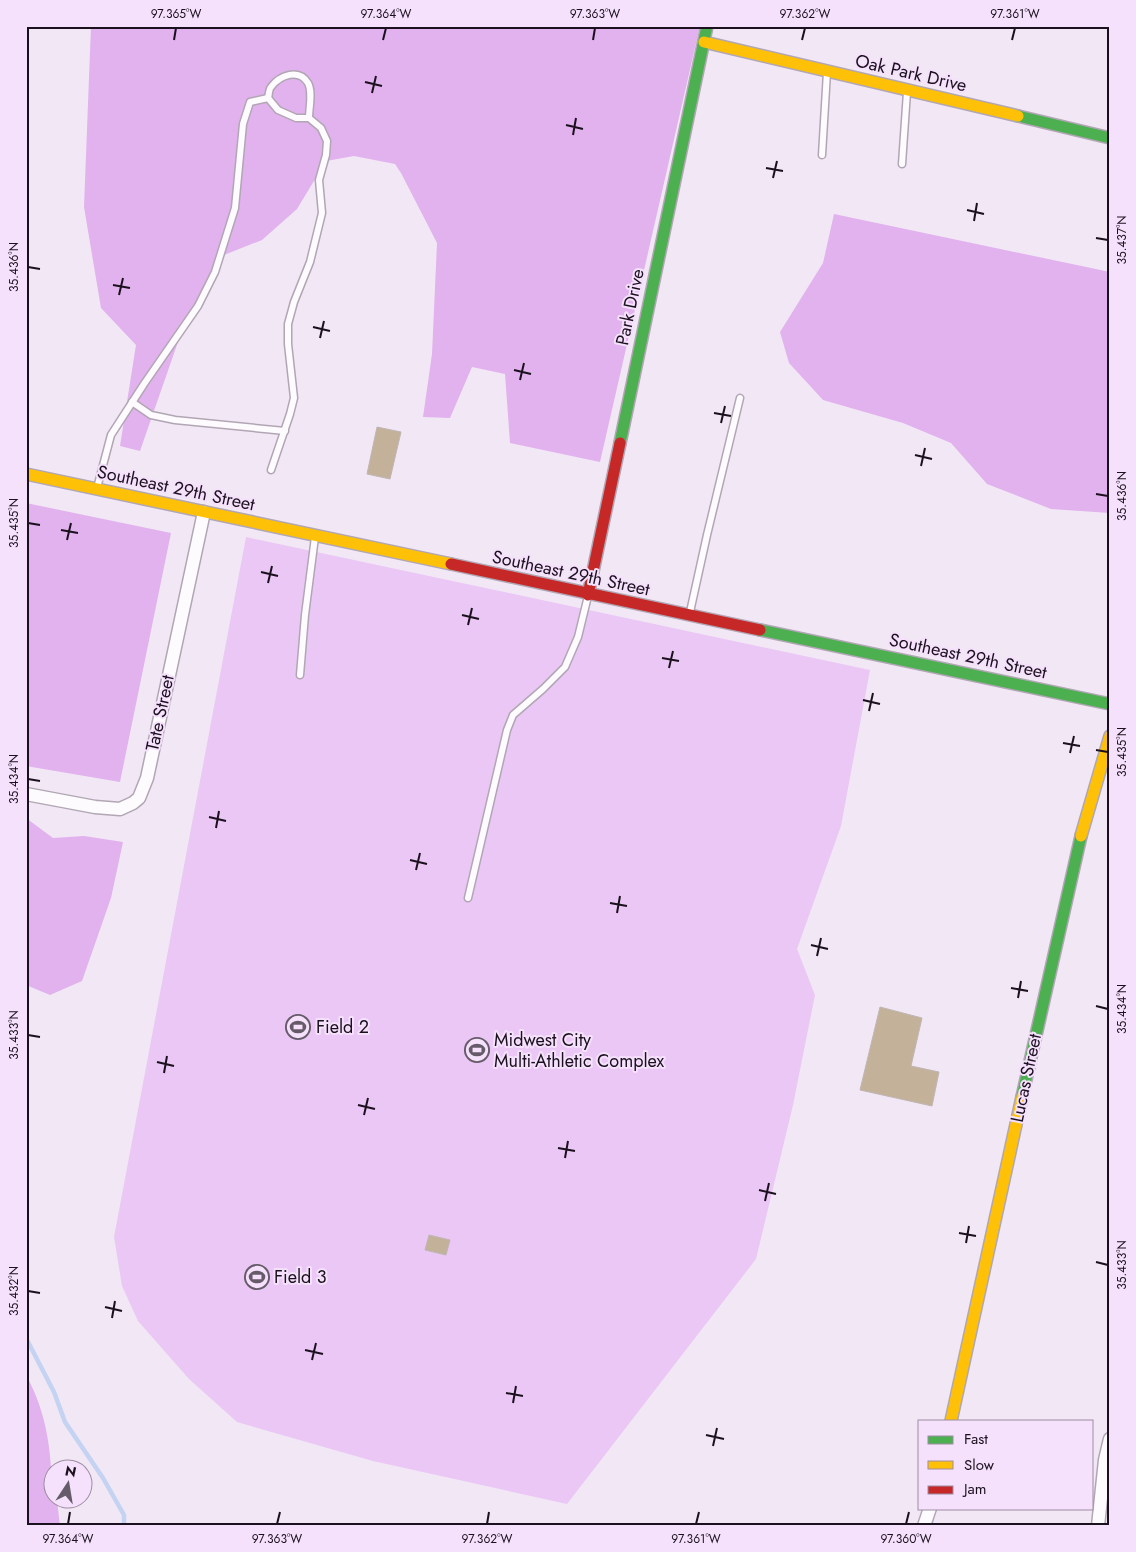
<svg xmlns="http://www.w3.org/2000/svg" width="1136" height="1552" font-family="Jost,sans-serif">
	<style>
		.green { fill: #eac7f4 }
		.forest { fill: #e1b2ed }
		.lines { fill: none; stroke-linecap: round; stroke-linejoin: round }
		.stream { stroke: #c4d3f2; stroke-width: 4.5 }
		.building { fill: #c3b19a; stroke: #bfb6b4 }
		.lane-casing { stroke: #b1a6b4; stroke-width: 9 }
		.street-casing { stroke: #b1a6b4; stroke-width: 15 }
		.fast-casing { stroke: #b1a6b4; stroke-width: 14 }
		.slow-casing { stroke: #b1a6b4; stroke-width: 14 }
		.jam-casing { stroke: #b1a6b4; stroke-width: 14 }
		.lane { stroke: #fdfbfe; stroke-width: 6 }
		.street { stroke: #fdfbfe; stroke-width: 12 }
		.fast { stroke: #4caf50; stroke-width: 11 }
		.slow { stroke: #ffc107; stroke-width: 11 }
		.jam { stroke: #c62828; stroke-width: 11 }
		.ticks { fill: none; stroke: #1b101e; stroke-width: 2 }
		.labels { text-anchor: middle; stroke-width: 4; stroke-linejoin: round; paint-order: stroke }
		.street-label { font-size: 18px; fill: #1b101e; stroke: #f5e1fb }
		.poi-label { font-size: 18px; fill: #1b101e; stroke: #f5e1fb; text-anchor: start }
		.neatline { fill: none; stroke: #1b101e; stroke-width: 2 }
		.ticks-label { font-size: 12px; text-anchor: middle; fill: #1b101e }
	</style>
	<rect width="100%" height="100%" fill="#f2e7f5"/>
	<path class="green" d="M246 537 870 670 841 826 797 949 815 995 793 1105 756 1259 567 1504 373 1461 237 1422 189 1379 138 1321 122 1286 114 1237Z"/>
	<g class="forest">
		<path d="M91 26H700L600 462 510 443 505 374 472 367 450 418 423 417 432 354 437 243 401 173 395 164 354 156 326 161 297 209 262 240 224 255 179 339 140 451 120 446 136 345 101 308 84 207Z"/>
		<path d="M834 214 1110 272V513L1051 509 987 484 951 443 903 423 823 400 789 363 780 332 823 263Z"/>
		<path d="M26 503 171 533 120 782 26 766Z"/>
		<path d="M26 818 53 838 84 836 123 842 111 898 82 981 50 995 26 985Z"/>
		<path d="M26 1375C48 1415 52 1455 52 1500H57L60 1526H26Z"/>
	</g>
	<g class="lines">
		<path class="stream" d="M26 1338 54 1392 65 1422 103 1478 124 1515V1526"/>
	</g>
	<g class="building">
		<path d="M377 427 401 432 390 479 367 474Z"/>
		<path d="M880 1007 922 1018 911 1066 939 1072 932 1106 860 1090Z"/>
		<path d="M429 1235 450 1240 446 1255 425 1250Z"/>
	</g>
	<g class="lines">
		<defs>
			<g id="lane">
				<path d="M268 98C269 94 269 89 271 87 280 75 299 68 308 83 313 92 309 108 309 118"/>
				<path d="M822 155 827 72"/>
				<path d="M902 164 907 92"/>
				<path d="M132 402 151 415 175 420 285 431"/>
				<path d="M97 488 111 435 144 384 198 306 215 272 235 208 243 124 250 102 268 98 278 110 296 118H309L321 128 327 141 326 155 319 180 322 213 310 262 294 302 288 324V344L294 398 290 414 271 470"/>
				<path d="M690 612 707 535 740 398"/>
				<path d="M300 675 305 615 315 537"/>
				<path d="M468 898 507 730 513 715 543 689 565 667 578 637 588 596"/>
			</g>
			<g id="street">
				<path d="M26 794 95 807 120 809 133 803 139 798 147 778 204 512"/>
				<path d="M924 1526 930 1508"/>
				<path d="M1098 1526 1105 1460 1110 1439"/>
			</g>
			<g id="fast">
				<path d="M1018 116 1110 138"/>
				<path d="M620 443 707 26"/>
				<path d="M760 630 1110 704"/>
				<path d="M1022 1097 1081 836"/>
			</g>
			<g id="slow">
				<path d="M704 42 1018 116"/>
				<path d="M26 474 451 564"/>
				<path d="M1081 836 1110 736"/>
				<path d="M951 1421 1022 1097"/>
			</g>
			<g id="jam">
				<path d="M451 564 760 630"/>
				<path d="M588 595 620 443"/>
			</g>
		</defs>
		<use href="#lane" class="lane-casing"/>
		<use href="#street" class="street-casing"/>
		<use href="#fast" class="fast-casing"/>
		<use href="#slow" class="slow-casing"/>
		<use href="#jam" class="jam-casing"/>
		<use href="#lane" class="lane"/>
		<use href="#street" class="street"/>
		<use href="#fast" class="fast"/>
		<use href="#slow" class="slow"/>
		<use href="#jam" class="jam"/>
	</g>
	<path class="ticks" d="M174 40 176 28M383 40 386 28M593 40 595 28M802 40 805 28M1012 40 1015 28M365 82 382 86M372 93 376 76M566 125 583 129M573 135 576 118M766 168 783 171M773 178 777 161M967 210 984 214M974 221 977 203M1096 238 1108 240M28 267 40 269M113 285 130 288M119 295 123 278M313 327 330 331M320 338 324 321M514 370 531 374M520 380 524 363M714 413 731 416M721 423 725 406M915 455 932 459M921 466 925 448M1096 494 1108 496M28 523 40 525M61 530 78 533M67 540 71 523M261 572 278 576M268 583 272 566M462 615 479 619M468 625 472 608M662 658 679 661M669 668 673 651M863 700 880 704M869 711 873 693M1063 743 1080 746M1096 750 1108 752M1070 753 1074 736M28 779 40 781M209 817 226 821M216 828 219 811M410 860 427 864M416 870 420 853M610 903 627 906M617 913 620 896M811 945 828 949M817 956 821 938M1011 988 1028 991M1018 998 1021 981M1096 1006 1108 1009M28 1035 40 1037M157 1062 174 1066M164 1073 167 1056M358 1105 375 1109M364 1115 368 1098M558 1148 575 1151M565 1158 568 1141M759 1190 776 1194M765 1201 769 1183M959 1233 976 1236M966 1243 969 1226M1096 1262 1108 1265M28 1291 40 1293M105 1307 122 1311M112 1318 115 1301M305 1350 323 1354M312 1360 316 1343M506 1393 523 1396M513 1403 516 1386M706 1435 724 1439M713 1446 717 1428M68 1524 70 1512M277 1524 280 1512M487 1524 489 1512M696 1524 699 1512M906 1524 909 1512"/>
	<defs>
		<symbol id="stadium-ring" viewBox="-11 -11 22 22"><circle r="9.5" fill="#f5e1fb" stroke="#665b69" stroke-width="1.5"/><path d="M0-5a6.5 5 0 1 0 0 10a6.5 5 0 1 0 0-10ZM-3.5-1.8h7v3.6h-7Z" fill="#665b69"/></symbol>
	</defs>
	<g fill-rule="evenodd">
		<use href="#stadium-ring" x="284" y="1013" width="28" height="28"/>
		<use href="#stadium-ring" x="463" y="1036" width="28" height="28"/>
		<use href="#stadium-ring" x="243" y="1263" width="28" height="28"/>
	</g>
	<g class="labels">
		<g class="street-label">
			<text transform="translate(911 73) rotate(13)" y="6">Oak Park Drive</text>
			<text transform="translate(630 307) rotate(-78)" y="6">Park Drive</text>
			<text transform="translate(176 488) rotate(12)" y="6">Southeast 29th Street</text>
			<text transform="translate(571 573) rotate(12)" y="6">Southeast 29th Street</text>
			<text transform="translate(968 656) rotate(12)" y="6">Southeast 29th Street</text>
			<text transform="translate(160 713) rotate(-78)" y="6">Tate Street</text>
			<text transform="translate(1026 1078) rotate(-78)" y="6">Lucas Street</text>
		</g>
		<g class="poi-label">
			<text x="316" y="1033">Field 2</text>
			<text x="494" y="1046">Midwest City<tspan x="494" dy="21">Multi-Athletic Complex</tspan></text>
			<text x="274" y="1283">Field 3</text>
		</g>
	</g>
	<rect width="1136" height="1552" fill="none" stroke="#f5e1fb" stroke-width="55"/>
	<rect x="918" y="1420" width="175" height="90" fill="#f5e1fb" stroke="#9e8da3"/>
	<rect x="928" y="1436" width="25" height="8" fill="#4caf50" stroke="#9e8da3"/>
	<text x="964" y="1444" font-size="15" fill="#1b101e">Fast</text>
	<rect x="928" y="1461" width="25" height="8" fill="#ffc107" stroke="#9e8da3"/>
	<text x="964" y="1470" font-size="15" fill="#1b101e">Slow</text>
	<rect x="928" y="1486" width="25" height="8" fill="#c62828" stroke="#9e8da3"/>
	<text x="964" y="1494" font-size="15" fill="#1b101e">Jam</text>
	<g transform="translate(68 1484) rotate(12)"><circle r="24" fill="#f5e1fb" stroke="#9e8da3"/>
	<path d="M0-4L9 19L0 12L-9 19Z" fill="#665b69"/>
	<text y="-8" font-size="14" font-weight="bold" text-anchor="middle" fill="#1b101e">N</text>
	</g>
	<rect x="28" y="28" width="1080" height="1496" class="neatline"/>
	<g class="ticks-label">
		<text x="176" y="18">97.365°W</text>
		<text x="386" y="18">97.364°W</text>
		<text x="595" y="18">97.363°W</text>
		<text x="805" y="18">97.362°W</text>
		<text x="1015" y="18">97.361°W</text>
		<text transform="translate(1122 240) rotate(-90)" y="4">35.437°N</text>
		<text transform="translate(14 267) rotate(-90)" y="4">35.436°N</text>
		<text transform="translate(1122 496) rotate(-90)" y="4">35.436°N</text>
		<text transform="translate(14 523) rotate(-90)" y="4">35.435°N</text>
		<text transform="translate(1122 752) rotate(-90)" y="4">35.435°N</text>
		<text transform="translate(14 779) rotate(-90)" y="4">35.434°N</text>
		<text transform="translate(1122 1009) rotate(-90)" y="4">35.434°N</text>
		<text transform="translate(14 1035) rotate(-90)" y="4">35.433°N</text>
		<text transform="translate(1122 1265) rotate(-90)" y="4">35.433°N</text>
		<text transform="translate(14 1291) rotate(-90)" y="4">35.432°N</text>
		<text x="68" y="1543">97.364°W</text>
		<text x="277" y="1543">97.363°W</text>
		<text x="487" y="1543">97.362°W</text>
		<text x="696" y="1543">97.361°W</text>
		<text x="906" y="1543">97.360°W</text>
	</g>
</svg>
